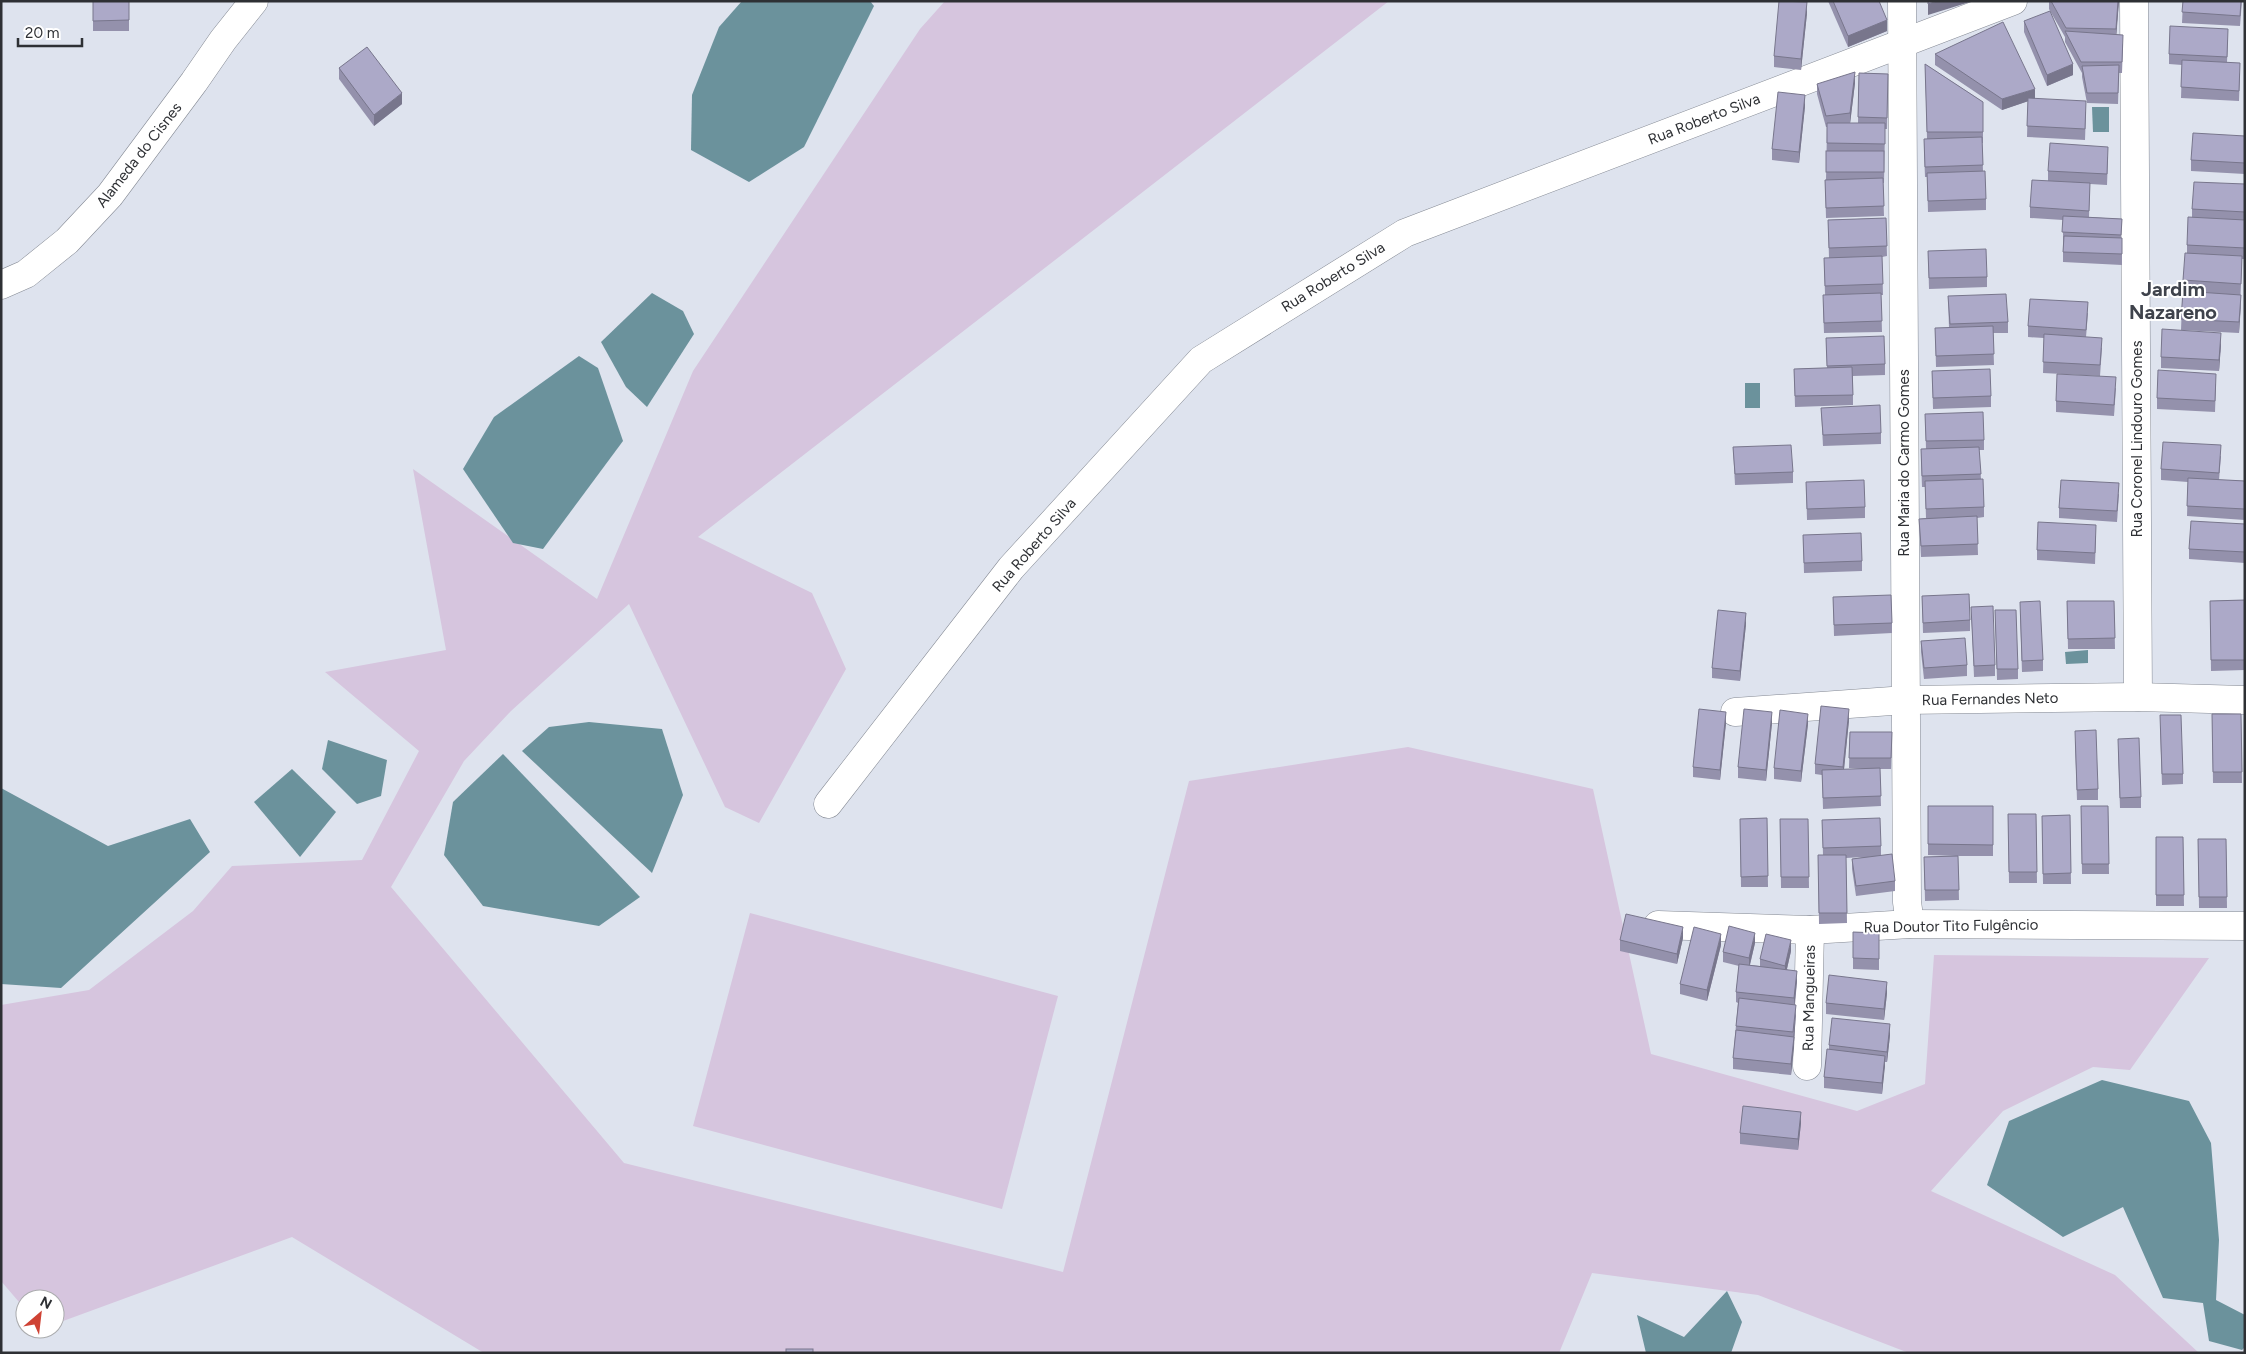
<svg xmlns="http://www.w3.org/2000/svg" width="2246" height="1354" font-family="Figtree,sans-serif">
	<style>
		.green { fill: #d6c5de }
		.water { fill: #6b929c }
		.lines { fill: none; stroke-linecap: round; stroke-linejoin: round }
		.minor-casing { stroke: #848993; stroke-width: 29 }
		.minor { stroke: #fff; stroke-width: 28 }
		.wall { fill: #9491ac }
		.shaded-wall { fill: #78768c }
		.building { fill: #aca9c8; stroke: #78768c }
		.labels { text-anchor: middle; stroke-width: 4; stroke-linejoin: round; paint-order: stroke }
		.street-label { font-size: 15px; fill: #2e3034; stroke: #fff }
		.district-label { font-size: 20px; font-weight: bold; fill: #3f434c; stroke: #fff }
	</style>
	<rect width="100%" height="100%" fill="#dee3ee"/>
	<g class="green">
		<path d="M945 1H1389L698 537 812 593 846 669 759 823 725 807 629 604 511 711 464 761 391 887 624 1163 1063 1272 1189 781 1408 747 1593 789 1651 1054 1857 1111 1925 1084 1934 955 2209 958 2130 1070 2093 1067 2003 1111 1931 1191 2115 1275 2199 1353H1909L1758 1295 1592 1273 1559 1353H484L292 1237 55 1324V1299H25V1309L1 1281V1005L89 990 193 911 232 866 362 860 419 751 325 672 446 650 413 469 597 599 693 371 920 29Z"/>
		<path d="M750 913 1058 996 1002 1209 693 1126Z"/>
	</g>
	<g class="water">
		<path d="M742 1H870L874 6 804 147 749 182 691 150 692 95 719 27Z"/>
		<path d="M2092 107H2109V132H2093Z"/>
		<path d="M652 293 683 311 694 334 647 407 626 387 601 342Z"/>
		<path d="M579 356 598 368 623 441 543 549 513 543 463 469 494 417Z"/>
		<rect x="1745" y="383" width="15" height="25"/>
		<path d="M2088 650V663L2066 664 2065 652Z"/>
		<path d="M589 722 662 729 683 795 652 873 522 751 549 727Z"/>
		<path d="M328 740 387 760 381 796 357 804 322 769Z"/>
		<path d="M503 754 640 897 599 926 483 906 444 855 453 802Z"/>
		<path d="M292 769 336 812 300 857 254 802Z"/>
		<path d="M1 788 108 846 190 819 210 852 61 988 1 984Z"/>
		<path d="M2102 1080 2189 1101 2211 1143 2219 1240 2216 1300 2245 1315V1347L2242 1350 2209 1341 2203 1303 2163 1298 2123 1207 2063 1237 1987 1185 2009 1121Z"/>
		<path d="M1727 1291 1742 1322 1731 1353H1646L1637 1315 1684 1337Z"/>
	</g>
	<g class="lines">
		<defs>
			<g id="minor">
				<path d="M1902 1 1907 902 1910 924"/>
				<path d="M2134 1 2138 697"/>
				<path d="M1 285 26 274 67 241 110 195 194 82 223 40 254 1"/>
				<path d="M1735 712 1906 700 2138 697 2245 700"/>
				<path d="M828 804 1011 568 1201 360 1405 233 2013 1"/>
				<path d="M1658 925 1810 930 1910 924 2245 926"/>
				<path d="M1807 1066 1810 930"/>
			</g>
		</defs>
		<use href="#minor" class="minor-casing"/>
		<use href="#minor" class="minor"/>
	</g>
	<g class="wall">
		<rect x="93" y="1" width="36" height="30"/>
		<path d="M1828 1H1879L1887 31 1848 47Z"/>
		<path d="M2049 1H2119L2116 34 2123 45 2122 73H2119L2118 104 2087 103 2082 77V73L2065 42V37L2049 9Z"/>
		<path d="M2183 1H2242L2240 26 2182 23Z"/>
		<path d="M1807 13 1801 70 1774 67V56Z"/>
		<path d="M2024 21 2073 75 2047 86 2024 32Z"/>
		<path d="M2228 40 2227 62 2240 74 2239 101 2181 98 2182 65 2169 64V54Z"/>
		<path d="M1935 54 2035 99 2086 112 2085 140 2027 137 2028 101 2002 110 1935 65Z"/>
		<path d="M1925 64 1983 102V143H1982L1983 171 1986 199V210L1928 212 1927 177H1925L1924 150V139H1927Z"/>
		<path d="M339 68 402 104 374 126 339 79Z"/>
		<path d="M1859 73 1888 74 1887 129H1885L1884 183H1883L1884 216 1826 218 1825 180H1826L1827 127H1826L1817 94V84L1855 83 1850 123H1858Z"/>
		<path d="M1805 106 1799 163 1772 160V149Z"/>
		<path d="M2245 136V174L2191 171V160Z"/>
		<path d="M2108 157 2107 185 2090 184 2089 217 2122 219 2121 238H2122V265L2063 262V220L2030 218V207L2048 181V171Z"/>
		<path d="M2245 184V259H2242L2239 333 2181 330 2183 280 2187 253V245L2192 217V209Z"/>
		<path d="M1886 218 1887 256 1882 257 1883 295H1881L1882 332 1824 333 1823 306 1825 295 1824 258H1829L1828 220Z"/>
		<path d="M1928 251 1987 277V287L1929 289Z"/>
		<path d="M1948 296 2008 322V333H1993L1994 365 1936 367 1935 328H1949Z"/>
		<path d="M2088 313 2086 337 2102 348 2100 376 2043 373 2044 338 2028 337V326Z"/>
		<path d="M1826 338 1885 364V375L1853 376V405L1795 407 1794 369 1827 368Z"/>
		<path d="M2221 344 2219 371 2161 368V357Z"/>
		<path d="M1932 371 1991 396V407L1933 409Z"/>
		<path d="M2216 384 2215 412 2157 409V398Z"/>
		<path d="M2116 388 2114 416 2056 412V401Z"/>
		<path d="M1821 408 1881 433V444L1823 446Z"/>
		<path d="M1925 414 1984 440V450H1979L1981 479 1984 507V517L1977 518 1978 555 1921 557 1919 519 1926 518 1925 487H1922L1921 459V449H1926Z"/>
		<path d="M1733 447 1793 472V483L1735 485Z"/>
		<path d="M2221 456 2219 480 2245 481V520L2187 516 2188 482 2161 480V469Z"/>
		<path d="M1806 482 1865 507V518L1807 520Z"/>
		<path d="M2119 494 2117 522 2059 518V508Z"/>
		<path d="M2245 524V563L2189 559V549Z"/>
		<path d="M1803 535 1862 561V571L1804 573Z"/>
		<path d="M2096 536 2095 564 2037 560V550Z"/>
		<path d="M1922 596 1970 620V631L1923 633Z"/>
		<path d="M1833 597 1892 623V633L1834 636Z"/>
		<path d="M2245 600V670L2211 671 2210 601Z"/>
		<path d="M2067 601H2114L2115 649H2068Z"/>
		<path d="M1971 607 1995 665V676L1974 677Z"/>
		<path d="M1995 610 2018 669V679L1997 680Z"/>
		<path d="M2020 613 2043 660V671L2022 672Z"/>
		<path d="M1746 624 1740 681 1712 678V668Z"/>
		<path d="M1921 641 1967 665V676L1924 679 1921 652Z"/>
		<path d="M2212 714H2241L2242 783H2213Z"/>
		<path d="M1849 720 1844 770 1867 769 1849 768 1850 732H1892L1891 769H1880L1881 806 1823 809 1822 775 1815 774V764Z"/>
		<path d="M1726 723 1720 780 1693 777V767Z"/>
		<path d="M1772 723 1766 781 1738 778V767Z"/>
		<path d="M1808 724 1801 782 1774 779V768Z"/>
		<path d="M2160 726 2183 774V784L2162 785Z"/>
		<path d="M2075 741 2098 789V800H2077Z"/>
		<path d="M2118 750 2141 797V808H2120Z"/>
		<path d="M1928 806H1993V856H1958L1959 900 1925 901 1924 857 1956 856 1928 855Z"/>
		<path d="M2081 806H2108L2109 874H2082Z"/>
		<path d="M2008 814H2036L2037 883H2009Z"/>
		<path d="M2070 815 2071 884H2043L2042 816Z"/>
		<path d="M1767 818 1768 887H1741L1740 819Z"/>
		<path d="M1780 819H1808L1809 888H1781Z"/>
		<path d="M1822 820 1881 846V855L1895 881V891L1856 896 1852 869V859L1863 857 1846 858 1847 923 1819 924 1818 855H1823Z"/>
		<path d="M2156 837H2183L2184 906H2156Z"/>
		<path d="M2198 839H2226L2227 908H2199Z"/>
		<path d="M1853 932 1879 933V970L1853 969Z"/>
		<path d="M1683 938 1677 964 1620 951V940Z"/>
		<path d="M1755 943 1750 965 1760 966V959L1791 951 1787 969 1797 981 1795 1005 1796 1016 1791 1075 1733 1069V1058L1738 1003 1736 1002V992L1739 966 1723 962V952Z"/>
		<path d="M1721 945 1707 1001 1680 994V984Z"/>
		<path d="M1887 993 1884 1020 1826 1014V1003Z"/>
		<path d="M1890 1035 1887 1062H1885L1882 1094 1824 1088V1077L1829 1049V1045Z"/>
		<path d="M1801 1123 1798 1150 1740 1144V1133Z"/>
	</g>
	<g class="shaded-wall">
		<path d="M1938 1H1973L1928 15V4Z"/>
		<path d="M2118 1H2119L2116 40V29Z"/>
		<path d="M1807 2V13L1801 70V59Z"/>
		<path d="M1887 20V31L1848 47V36Z"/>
		<path d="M2073 64V75L2047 86V75Z"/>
		<path d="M1855 72V83L1850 124V113Z"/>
		<path d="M2035 89V99L2002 110V99Z"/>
		<path d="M402 93V104L374 126V115Z"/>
		<path d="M1805 95V106L1799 163V152Z"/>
		<path d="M2241 295V305L2239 333V322Z"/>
		<path d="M2221 333V344L2219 371V360Z"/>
		<path d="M1746 613V624L1740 681V671Z"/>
		<path d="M1849 709V720L1843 778V767Z"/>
		<path d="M1726 712V723L1720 780V770Z"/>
		<path d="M1772 712V723L1766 781V770Z"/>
		<path d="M1808 714V724L1801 782V771Z"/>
		<path d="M1683 927V938L1677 964V954Z"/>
		<path d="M1755 933V943L1749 968V958Z"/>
		<path d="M1721 934V945L1707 1001V990Z"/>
		<path d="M1791 940V951L1785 977V966Z"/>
		<path d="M1797 971V981L1794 1009V998Z"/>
		<path d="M1887 982V993L1884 1020V1009Z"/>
		<path d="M1796 1005 1794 1048 1791 1075V1064Z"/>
		<path d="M1890 1024V1035L1887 1062V1052Z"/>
		<path d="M1885 1056V1066L1882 1094V1083Z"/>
		<path d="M1801 1112V1123L1798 1150V1139Z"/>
	</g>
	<g class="building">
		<path d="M93 1H129V20L93 21Z"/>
		<path d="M1779 1 1807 2 1801 59 1774 56Z"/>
		<path d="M1833 1H1879L1887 20 1848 36Z"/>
		<path d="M1928 1H1938L1928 4Z"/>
		<path d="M2051 1H2118L2116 29 2066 28Z"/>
		<path d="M2183 1H2241L2240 16 2182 12Z"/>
		<path d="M2050 11 2073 64 2047 75 2024 21Z"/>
		<path d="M2003 22 2035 89 2002 99 1935 54Z"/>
		<path d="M2170 26 2228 29 2227 57 2169 54Z"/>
		<path d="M2065 31 2123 35 2122 62H2081Z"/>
		<path d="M367 47 402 93 374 115 339 68Z"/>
		<path d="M2182 60 2240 63 2239 91 2181 87Z"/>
		<path d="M1925 64 1983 102V132H1927Z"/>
		<path d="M2119 65 2118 93H2087L2082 66Z"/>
		<path d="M1855 72 1850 113 1826 116 1817 84Z"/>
		<path d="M1859 73 1888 74 1887 118 1858 117Z"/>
		<path d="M1778 92 1805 95 1799 152 1772 149Z"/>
		<path d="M2028 98 2086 101 2085 129 2027 126Z"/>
		<path d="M1827 123H1885V144L1827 143Z"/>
		<path d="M2193 133 2245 136V163L2191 160Z"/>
		<path d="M1982 137 1983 165 1925 167 1924 139Z"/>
		<path d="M2050 143 2108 147 2107 174 2048 171Z"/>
		<rect x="1826" y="151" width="58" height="21"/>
		<path d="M1985 171 1986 199 1928 201 1927 173Z"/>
		<path d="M1883 178 1884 206 1826 208 1825 180Z"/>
		<path d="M2032 180 2090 183 2089 211 2030 207Z"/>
		<path d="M2194 182 2245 184V212L2192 209Z"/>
		<path d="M2063 216 2122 219 2121 235 2062 232Z"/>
		<path d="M2188 217 2245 220V248L2187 245Z"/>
		<path d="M1886 218 1887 246 1829 248 1828 220Z"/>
		<path d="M2064 236 2122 238V254L2063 252Z"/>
		<path d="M1986 249 1987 277 1929 278 1928 251Z"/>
		<path d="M2185 253 2242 256 2241 284 2183 280Z"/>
		<path d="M1882 256 1883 284 1825 286 1824 258Z"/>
		<path d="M2183 291 2241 295 2239 322 2181 319Z"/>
		<path d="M1881 293 1882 321 1824 323 1823 295Z"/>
		<path d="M2006 294 2008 322 1950 324 1948 296Z"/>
		<path d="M2030 299 2088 302 2086 330 2028 326Z"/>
		<path d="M1993 326 1994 354 1936 356 1935 328Z"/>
		<path d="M2162 329 2221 333 2219 360 2161 357Z"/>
		<path d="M2044 334 2102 338 2100 365 2043 362Z"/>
		<path d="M1884 336 1885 364 1827 366 1826 338Z"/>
		<path d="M1852 367 1853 395 1795 396 1794 369Z"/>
		<path d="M1990 369 1991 396 1933 398 1932 371Z"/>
		<path d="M2158 370 2216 374 2215 401 2157 398Z"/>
		<path d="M2057 374 2116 377 2114 405 2056 401Z"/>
		<path d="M1880 405 1881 433 1823 435 1821 408Z"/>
		<path d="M1983 412 1984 440 1926 441 1925 414Z"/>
		<path d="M2163 442 2221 445 2219 473 2161 469Z"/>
		<path d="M1791 445 1793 472 1735 474 1733 447Z"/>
		<path d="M1979 447 1981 474 1922 476 1921 449Z"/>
		<path d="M2188 478 2245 481V509L2187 506Z"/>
		<path d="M1983 479 1984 507 1926 509 1925 481Z"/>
		<path d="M1864 480 1865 507 1807 509 1806 482Z"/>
		<path d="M2061 480 2119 483 2117 511 2059 508Z"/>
		<path d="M1977 516 1978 544 1921 546 1919 519Z"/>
		<path d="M2191 521 2245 524V552L2189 549Z"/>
		<path d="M2038 522 2096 525 2095 553 2037 550Z"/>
		<path d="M1861 533 1862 561 1804 563 1803 535Z"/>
		<path d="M1969 594 1970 620 1923 623 1922 596Z"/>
		<path d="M1891 595 1892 623 1834 625 1833 597Z"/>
		<path d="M2245 600V660H2211L2210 601Z"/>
		<path d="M2040 601 2043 660 2022 661 2020 602Z"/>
		<path d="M2067 601H2114L2115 638 2068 639Z"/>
		<path d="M1993 606 1995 665 1974 666 1971 607Z"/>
		<path d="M1718 610 1746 613 1740 671 1712 668Z"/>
		<path d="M1995 610H2016L2018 669H1997Z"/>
		<path d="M1965 638 1967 665 1924 668 1921 641Z"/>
		<path d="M1821 706 1849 709 1843 767 1815 764Z"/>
		<path d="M1699 709 1726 712 1720 770 1693 767Z"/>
		<path d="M1744 709 1772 712 1766 770 1738 767Z"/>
		<path d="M1780 710 1808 714 1801 771 1774 768Z"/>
		<path d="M2212 714H2241L2242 772H2213Z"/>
		<path d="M2160 715H2181L2183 774H2162Z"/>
		<path d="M2096 730 2098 789 2077 790 2075 731Z"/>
		<path d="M1850 732H1892L1891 758H1849Z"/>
		<path d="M2139 738 2141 797 2120 798 2118 739Z"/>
		<path d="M1880 768 1881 796 1823 798 1822 770Z"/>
		<path d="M1928 806H1993V845L1928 844Z"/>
		<path d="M2081 806H2108L2109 864H2082Z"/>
		<path d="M2008 814H2036L2037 872H2009Z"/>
		<path d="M2070 815 2071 873 2043 874 2042 816Z"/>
		<path d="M1767 818 1768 876 1741 877 1740 819Z"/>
		<path d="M1880 818 1881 846 1823 848 1822 820Z"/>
		<path d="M1780 819H1808L1809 877H1781Z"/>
		<path d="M2156 837H2183L2184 895H2156Z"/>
		<path d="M2198 839H2226L2227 897H2199Z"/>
		<path d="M1892 854 1895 881 1856 886 1852 859Z"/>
		<path d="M1818 855H1846L1847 913H1819Z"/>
		<path d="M1958 856 1959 890H1925L1924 857Z"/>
		<path d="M1626 914 1683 927 1677 954 1620 940Z"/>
		<path d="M1729 926 1755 933 1749 958 1723 952Z"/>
		<path d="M1694 927 1721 934 1707 990 1680 984Z"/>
		<path d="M1853 932 1879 933V959L1853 958Z"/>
		<path d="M1766 934 1791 940 1785 966 1760 959Z"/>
		<path d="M1739 964 1797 971 1794 998 1736 992Z"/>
		<path d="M1829 975 1887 982 1884 1009 1826 1003Z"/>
		<path d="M1739 998 1796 1005 1793 1032 1736 1026Z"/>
		<path d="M1832 1018 1890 1024 1887 1052 1829 1045Z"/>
		<path d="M1736 1030 1794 1037 1791 1064 1733 1058Z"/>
		<path d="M1827 1049 1885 1056 1882 1083 1824 1077Z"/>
		<path d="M1743 1106 1801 1112 1798 1139 1740 1133Z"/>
		<rect x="786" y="1349" width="27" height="4"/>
	</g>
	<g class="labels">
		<g class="street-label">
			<text transform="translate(1704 119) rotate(-21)" y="5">Rua Roberto Silva</text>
			<text transform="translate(139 155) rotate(-52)" y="5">Alameda do Cisnes</text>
			<text transform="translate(1333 277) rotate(-32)" y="5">Rua Roberto Silva</text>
			<text transform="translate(2137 439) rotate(-90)" y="5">Rua Coronel Lindouro Gomes</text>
			<text transform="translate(1904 463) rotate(-90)" y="5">Rua Maria do Carmo Gomes</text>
			<text transform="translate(1034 545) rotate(-49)" y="5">Rua Roberto Silva</text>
			<text transform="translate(1990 699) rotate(-1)" y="5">Rua Fernandes Neto</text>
			<text transform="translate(1951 926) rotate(-1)" y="5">Rua Doutor Tito Fulgêncio</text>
			<text transform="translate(1809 998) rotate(-89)" y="5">Rua Mangueiras</text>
		</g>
		<g class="district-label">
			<text x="2173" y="296">Jardim<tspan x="2173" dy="23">Nazareno</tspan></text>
		</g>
	</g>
	<rect width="2246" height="1354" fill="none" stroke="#2e3034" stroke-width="5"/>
	<g transform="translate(40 1314) rotate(28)"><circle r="24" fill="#ffffff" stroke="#abacae"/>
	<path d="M0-4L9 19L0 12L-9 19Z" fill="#cf4234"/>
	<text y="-8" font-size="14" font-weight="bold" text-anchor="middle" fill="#2e3034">N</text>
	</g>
	<path d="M18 38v8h64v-8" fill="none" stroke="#2e3034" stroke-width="2.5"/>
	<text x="25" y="38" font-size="15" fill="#2e3034" stroke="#ffffff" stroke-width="4" paint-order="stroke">20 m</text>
</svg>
